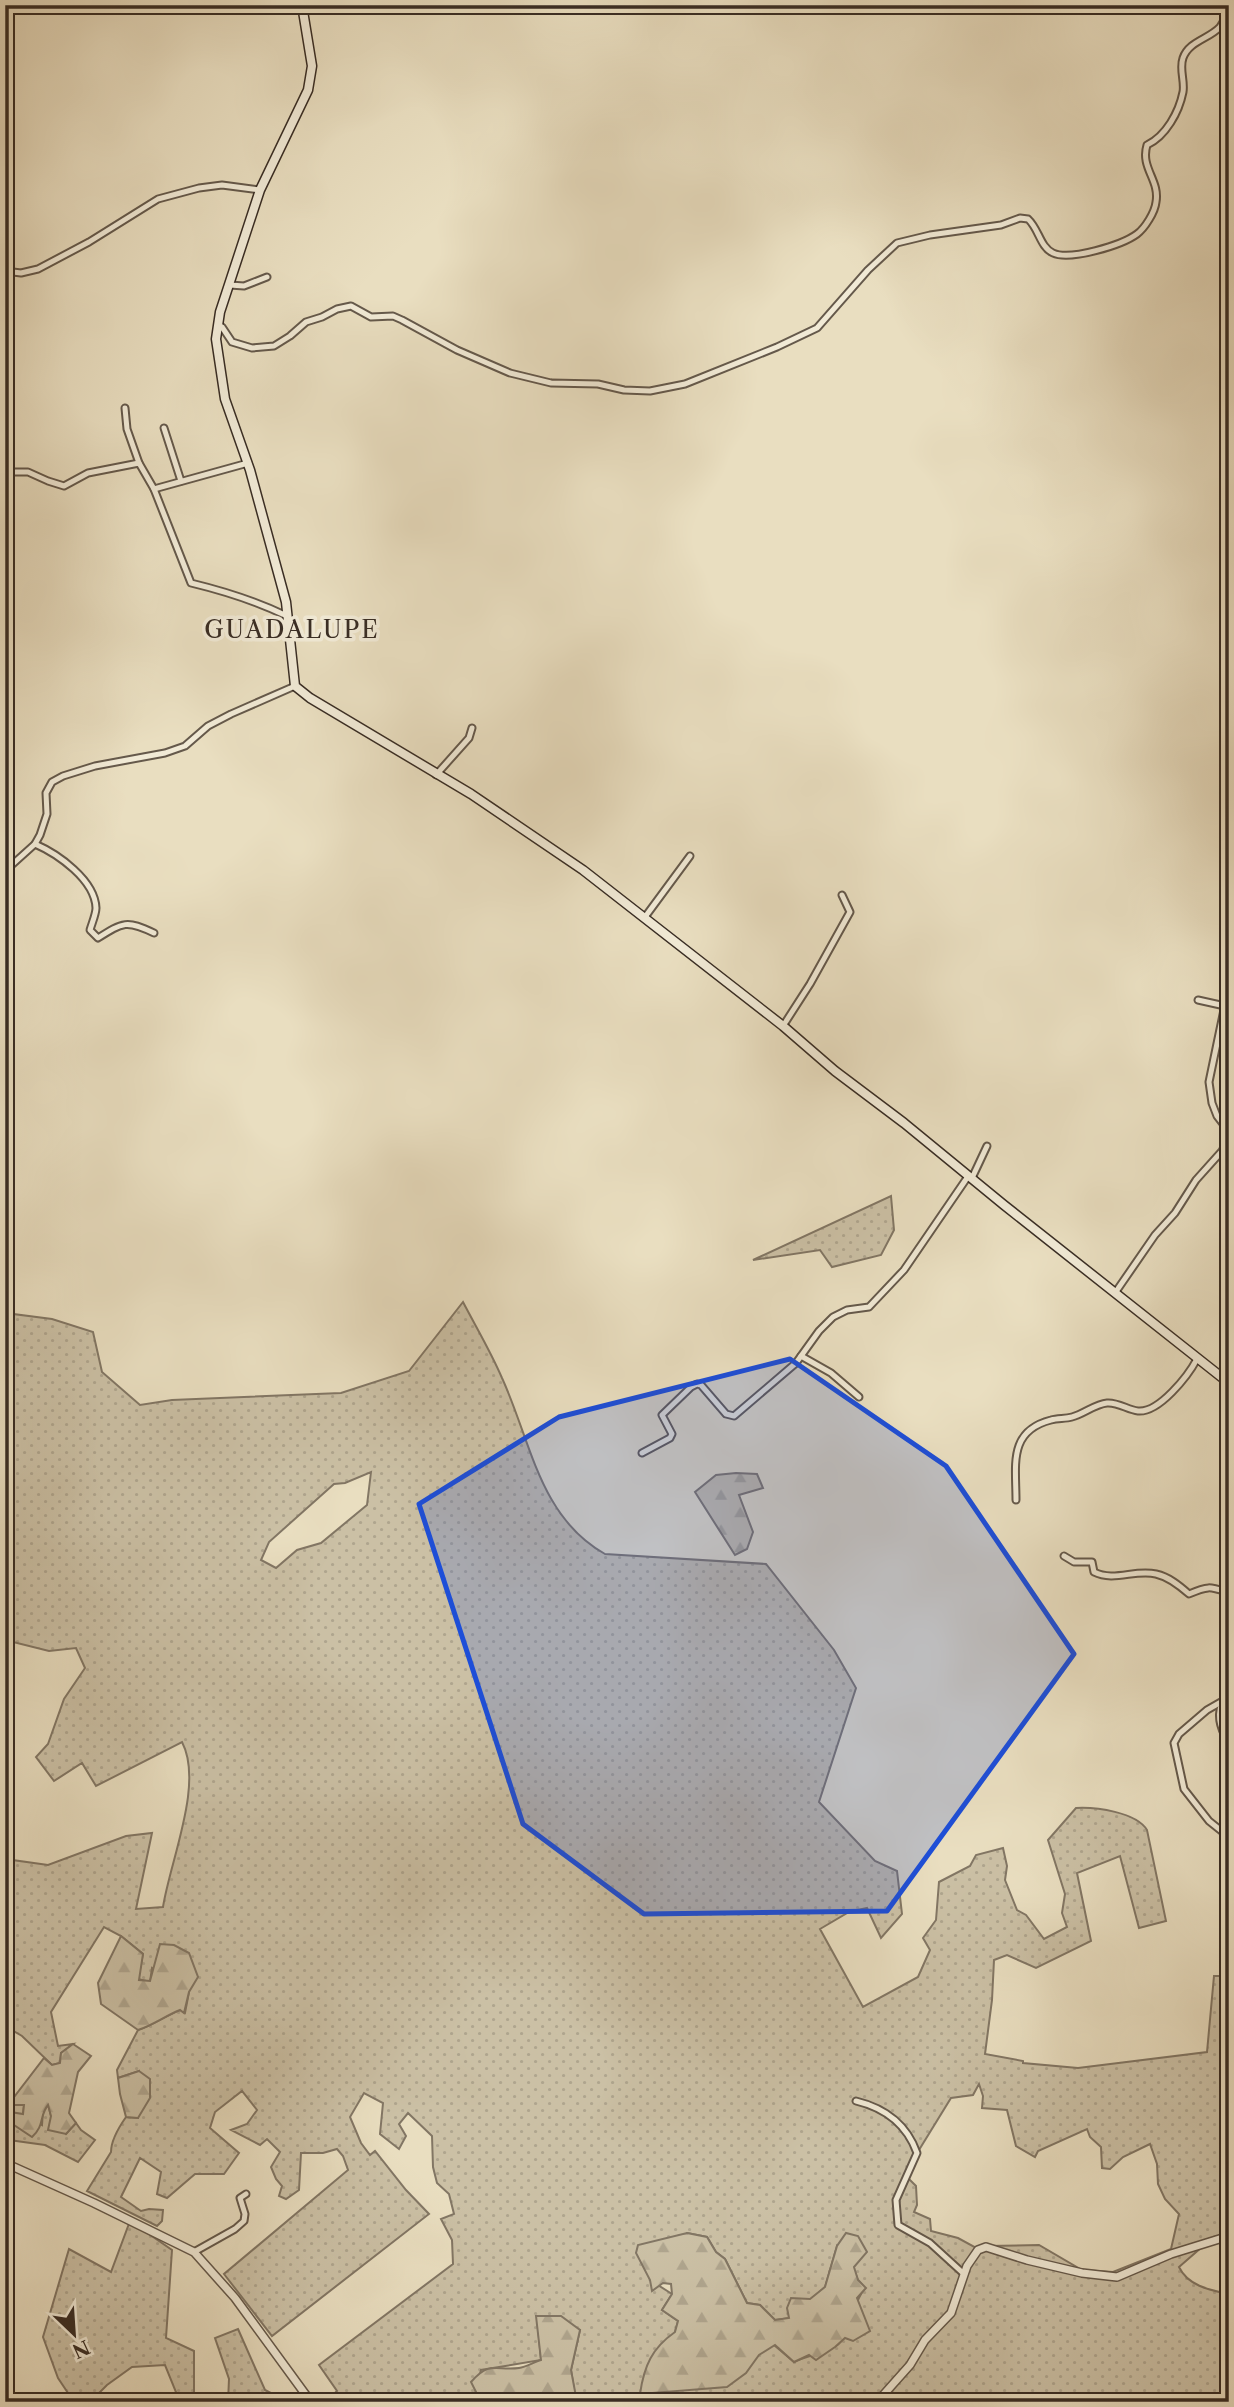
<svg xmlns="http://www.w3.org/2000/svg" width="1234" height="2407" font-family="'Libre Caslon Text',serif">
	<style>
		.grass { fill: url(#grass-dots); stroke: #827664; stroke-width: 2; fill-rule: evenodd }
		.forest { fill: url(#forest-firs); stroke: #827664; stroke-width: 2 }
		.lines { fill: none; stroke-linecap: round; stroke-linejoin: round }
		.minor-casing { stroke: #65594b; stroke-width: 9 }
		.tertiary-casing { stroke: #65594b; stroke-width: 10 }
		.secondary-casing { stroke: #392d24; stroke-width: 11 }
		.minor { stroke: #f1ead6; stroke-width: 5 }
		.tertiary { stroke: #f1ead6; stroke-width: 7 }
		.secondary { stroke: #f1ead6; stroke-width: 8 }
		.marked { fill: #1d4ed8; fill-opacity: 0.2; stroke: #1d4ed8; stroke-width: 5; stroke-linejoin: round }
		.labels { text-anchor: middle; stroke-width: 7; stroke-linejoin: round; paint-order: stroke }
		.quarter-label { font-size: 24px; letter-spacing: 2px; fill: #392d24; stroke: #f1ead6 }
	</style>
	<defs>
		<pattern id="grass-dots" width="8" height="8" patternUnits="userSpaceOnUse" patternTransform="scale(1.75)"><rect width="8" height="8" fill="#cbc0a5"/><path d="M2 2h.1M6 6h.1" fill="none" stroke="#afa58e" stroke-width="1.8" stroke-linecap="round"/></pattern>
		<pattern id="forest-firs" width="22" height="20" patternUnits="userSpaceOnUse" patternTransform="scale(1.75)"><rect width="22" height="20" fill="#cbc0a5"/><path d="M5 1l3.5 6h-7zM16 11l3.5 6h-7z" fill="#afa58e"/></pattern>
	</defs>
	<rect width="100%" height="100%" fill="#e9dec0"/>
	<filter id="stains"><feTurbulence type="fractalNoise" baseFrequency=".00286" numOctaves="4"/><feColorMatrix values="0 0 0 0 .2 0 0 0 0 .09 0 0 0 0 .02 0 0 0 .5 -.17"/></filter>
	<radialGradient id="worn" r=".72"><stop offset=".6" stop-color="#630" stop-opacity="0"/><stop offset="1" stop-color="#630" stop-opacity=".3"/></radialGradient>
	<g class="grass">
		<path d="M891 1196 894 1230 881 1255 832 1267 820 1250 753 1260Z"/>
		<path d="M463 1302C476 1327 491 1352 502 1378 531 1441 539 1517 605 1554L766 1564 834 1650 856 1688 819 1802 875 1861 897 1871 902 1914 881 1938 867 1908 849 1912 820 1929 863 2007 918 1977 930 1950 923 1938 936 1920 939 1882 970 1866 976 1855 1003 1848 1007 1866 1005 1880 1017 1910 1026 1915 1044 1939 1067 1927 1062 1913 1065 1894 1048 1840 1076 1808C1096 1807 1136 1812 1147 1830L1166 1921 1139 1928 1120 1856 1077 1873 1091 1941 1036 1968 1007 1955 994 1960 992 2000 985 2054 1023 2061V2063L1078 2068 1207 2052 1214 1976H1229V2240L1202 2247 1179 2267C1188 2286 1210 2290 1229 2294V2402H576L571 2370 580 2330 537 2317 541 2360 481 2370 473 2402H446L444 2397 432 2402H326L337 2391 319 2365 453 2264 452 2240 441 2219 454 2214 449 2194 437 2183 433 2167 432 2136 408 2113 399 2124 406 2136 399 2149 380 2134 383 2103 364 2093 350 2117 361 2143 370 2155 375 2151 406 2190 429 2214 272 2336 224 2274 348 2170 343 2156 337 2149 323 2153H301L299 2190 286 2199 279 2196 282 2186 276 2179 271 2167 280 2152 267 2139 260 2145 231 2130 247 2124 257 2110 242 2091 215 2112 210 2128 239 2153 224 2174H195L167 2198 157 2194 161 2172 140 2158 121 2197 141 2211 149 2209 163 2210 162 2221 157 2226 87 2191 111 2152C111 2140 119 2127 126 2117L138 2118 139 2071 118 2078 117 2070 138 2030C153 2025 165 2016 180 2010L185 2013 189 1992 152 1968 150 1982 138 1979 143 1954 121 1936 104 1927 51 2012 58 2046 73 2044 61 2053 60 2063 52 2065 22 2036 5 2026V1859L48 1865 126 1836 152 1833 136 1909 163 1907C170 1861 204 1784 182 1742L96 1786 82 1763 54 1781 36 1757 48 1744 64 1699 85 1668 76 1648 49 1651 5 1640V1313L52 1319 93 1332 102 1372 140 1405 172 1400 341 1393 409 1371ZM371 1472 367 1505 321 1543 297 1550 276 1568 261 1560 269 1542 334 1484 345 1483ZM979 2084 983 2096 982 2108 1007 2110 1016 2146 1035 2157 1038 2151 1087 2129 1090 2137 1101 2147 1102 2168 1110 2169 1123 2157 1150 2144 1157 2164 1158 2184 1165 2199 1179 2214 1171 2249 1113 2272 1082 2270 1039 2245 986 2246 978 2249 958 2238 931 2231 930 2219 914 2212 917 2205 916 2186 907 2177 919 2150 951 2098 973 2095ZM687 2233 707 2237 716 2252 725 2259 747 2303 760 2305 775 2320 790 2318 825 2287 837 2246 853 2267 858 2280 865 2288C851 2304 851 2336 836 2346 828 2352 806 2356 794 2362L774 2345 675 2332 678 2321 662 2310 672 2294 650 2280Z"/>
		<path d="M5 2103 24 2105 23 2114 42 2125 43 2110 48 2104 51 2116 66 2134 76 2123 81 2130 95 2140 78 2162 45 2145 9 2140 5 2138Z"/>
		<path d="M130 2221 172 2250 166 2338 194 2351V2402H177L178 2397 165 2365 132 2367 107 2385 90 2402H74L58 2378 43 2337 69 2249 111 2272Z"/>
		<path d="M238 2329 265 2390 288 2402H228L229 2379 215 2338Z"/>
	</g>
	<g class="forest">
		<path d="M736 1473 757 1474 763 1488 739 1495 753 1532 747 1549 735 1555 695 1492 716 1475Z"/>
		<path d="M121 1936 143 1954 139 1980 150 1981 160 1944 174 1945 189 1953 198 1977 189 1992 184 2013 180 2010C165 2016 153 2025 138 2030L101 2004 98 1983Z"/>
		<path d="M73 2044 91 2056 78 2072 69 2113 76 2123 66 2134 48 2130 51 2116 48 2105C39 2116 45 2125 32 2137L8 2121 10 2112 23 2114 24 2105H8L44 2058 52 2065 60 2063 61 2053Z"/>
		<path d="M139 2071 150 2079V2098L138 2118 126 2117 120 2094 118 2078Z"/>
		<path d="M687 2233 707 2237 716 2252 725 2259 747 2303 760 2305 775 2320 789 2318 787 2308 791 2298 810 2299 825 2287 837 2246 846 2233 858 2236 867 2252 854 2267 858 2280 866 2288 857 2298 870 2331 853 2341 845 2338 835 2347 816 2360 809 2355 794 2362 775 2345 759 2355 746 2373 727 2387 640 2394C644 2366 652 2348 675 2332L678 2321 662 2310 672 2294 671 2284 663 2283 652 2291 650 2280 636 2253 638 2245Z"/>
		<path d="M536 2316H561L580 2330 571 2370 577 2402H481L471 2382C490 2360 496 2371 519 2368 526 2367 534 2362 541 2360Z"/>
	</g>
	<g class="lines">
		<defs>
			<g id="minor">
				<path d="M437 9 444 5"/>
				<path d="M5 271 21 273 38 269 89 242 158 199 199 188 222 185 260 190"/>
				<path d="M230 285 244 286 267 277"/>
				<path d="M218 325 222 327 232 342 252 348 274 346 290 336 306 322 322 317 337 309 351 306 371 317 393 316 402 320 457 350 510 373 551 383 598 384 624 390 650 391 685 384 777 347 817 328 868 270 897 243 930 235 1001 225 1020 218 1028 219C1039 229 1040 247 1053 253 1070 261 1122 245 1137 234 1145 228 1155 212 1156 202 1160 180 1140 168 1147 145 1166 136 1179 112 1183 92 1185 81 1179 69 1183 58 1189 41 1209 39 1220 27 1223 22 1226 17 1229 12"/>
				<path d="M125 408 127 429 139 463"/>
				<path d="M164 428 181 481"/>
				<path d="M5 472H28L48 481 64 486 88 473 139 463 154 489 191 583C224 591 256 601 287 616"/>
				<path d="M154 489 248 463"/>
				<path d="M436 775 469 738 472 728"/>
				<path d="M35 844C58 854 95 880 96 908 96 914 92 923 90 930L98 938C123 922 127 920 154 933"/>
				<path d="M5 871 35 844 40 835 47 814 46 793 52 782 63 776 95 766 165 753 185 746 208 726 231 714 295 686"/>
				<path d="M645 917 690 856"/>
				<path d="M1198 1000 1225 1006"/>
				<path d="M783 1026 810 984 850 912 842 895"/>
				<path d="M972 1178 987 1146"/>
				<path d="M1115 1293 1155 1235 1175 1213 1196 1180 1222 1151 1228 1140 1227 1129 1217 1116 1212 1103 1209 1082 1225 1005 1229 999"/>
				<path d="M801 1356 831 1373 859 1397"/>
				<path d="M642 1453 670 1438 672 1434 662 1415 691 1387 697 1384 701 1385 726 1414 734 1416 796 1363 819 1331 833 1317 847 1310 869 1307 904 1270 969 1175"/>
				<path d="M1016 1500C1016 1465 1008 1431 1051 1420 1058 1418 1065 1419 1072 1417 1084 1414 1095 1404 1107 1403 1118 1402 1128 1410 1138 1411 1159 1413 1188 1376 1197 1359"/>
				<path d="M1064 1556 1074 1562H1092L1094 1572C1114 1582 1135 1569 1156 1574 1169 1577 1179 1585 1189 1594 1209 1585 1211 1587 1229 1593"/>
				<path d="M1221 1702 1207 1710 1179 1734 1174 1743 1184 1789 1209 1821 1229 1837"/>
				<path d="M1225 1736C1218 1722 1216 1706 1229 1695"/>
				<path d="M856 2101C885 2108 907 2125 917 2153L896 2200 898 2225 930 2243 964 2274"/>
				<path d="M194 2252 235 2229 244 2221 245 2214 240 2198 246 2194"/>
			</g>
			<g id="tertiary">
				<path d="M5 2163 94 2203 194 2252 235 2298 311 2402"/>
				<path d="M877 2402 910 2365 925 2340 951 2313 967 2266 978 2250 986 2247 1027 2260 1082 2273 1117 2277 1171 2254 1229 2236"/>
			</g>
			<path id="secondary" d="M302 5 312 66 308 90 260 190 220 312 216 339 225 399 250 470 286 602 295 686 310 698 471 794 583 870 783 1026 835 1071 904 1123 1004 1205 1229 1383"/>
		</defs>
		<use href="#minor" class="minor-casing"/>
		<use href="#tertiary" class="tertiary-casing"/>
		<use href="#secondary" class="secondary-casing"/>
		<use href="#minor" class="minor"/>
		<use href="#tertiary" class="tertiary"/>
		<use href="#secondary" class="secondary"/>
	</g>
	<path class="marked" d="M790 1359 946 1466 1074 1654 887 1911 644 1914 523 1824 419 1504 559 1417Z"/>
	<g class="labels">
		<g class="quarter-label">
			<text x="292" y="638">GUADALUPE</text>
		</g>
	</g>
	<rect width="1234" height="2407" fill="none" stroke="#e9dec0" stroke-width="28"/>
	<rect x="7" y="7" width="1220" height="2393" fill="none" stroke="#392d24" stroke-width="3.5"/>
	<rect x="14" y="14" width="1206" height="2379" fill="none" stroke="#392d24" stroke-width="2"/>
	<g transform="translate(74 2334) rotate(155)" stroke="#f1ead6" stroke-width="5" paint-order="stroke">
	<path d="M0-5L12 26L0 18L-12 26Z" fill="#392d24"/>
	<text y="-10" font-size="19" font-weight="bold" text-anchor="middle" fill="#392d24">N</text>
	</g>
	<rect width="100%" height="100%" filter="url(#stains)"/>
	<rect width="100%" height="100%" fill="url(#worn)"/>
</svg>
